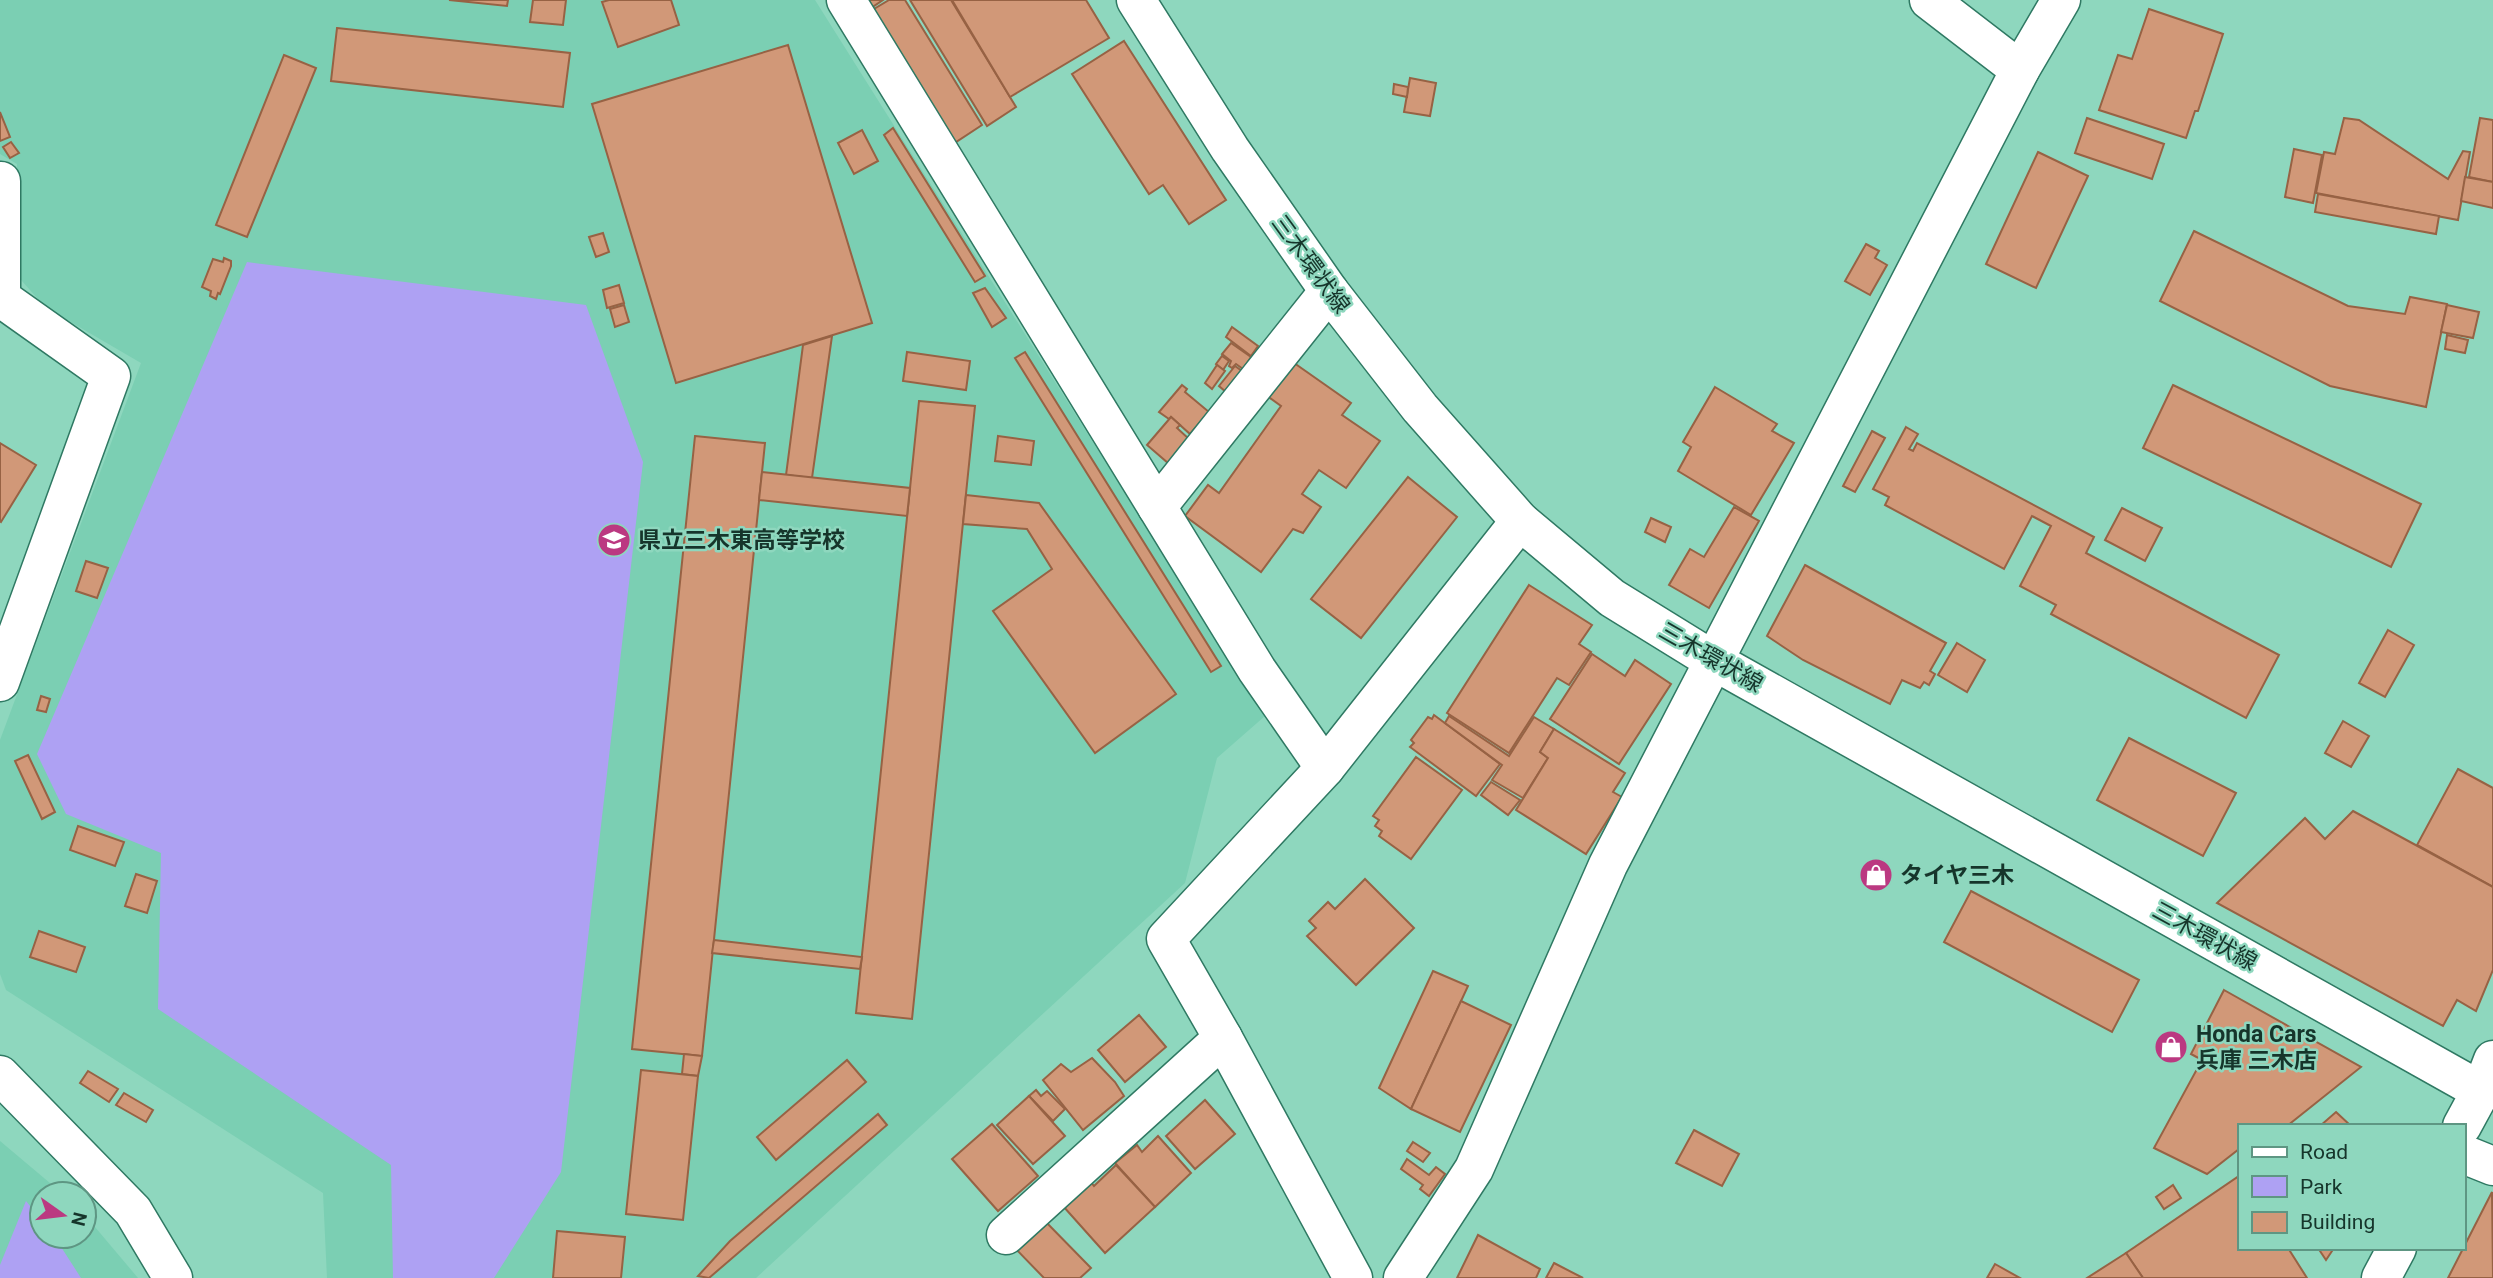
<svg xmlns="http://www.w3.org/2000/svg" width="2493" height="1278" font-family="Roboto,'Noto Sans JP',sans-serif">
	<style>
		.built { fill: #7bcfb3 }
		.green { fill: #aea1f3 }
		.building { fill: #d19878; stroke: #976244; stroke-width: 2 }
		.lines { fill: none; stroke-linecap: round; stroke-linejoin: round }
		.minor-casing { stroke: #2f7963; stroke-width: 41 }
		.major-casing { stroke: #2f7963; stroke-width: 41 }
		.minor { stroke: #fff; stroke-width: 38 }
		.major { stroke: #fff; stroke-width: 38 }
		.labels { text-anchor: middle; stroke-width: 5; stroke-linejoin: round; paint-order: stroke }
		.street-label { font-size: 23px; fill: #16352b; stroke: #8ed7be }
		.poi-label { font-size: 23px; font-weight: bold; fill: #16352b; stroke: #8ed7be; text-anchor: start }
	</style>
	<rect width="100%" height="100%" fill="#8ed7be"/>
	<g class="built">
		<path d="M0 0H815L1265 716 1217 758 1185 883 756 1278H327L323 1193 6 990 0 974V740L141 363 45 307 14 272 17 164 0 154Z"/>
		<path d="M0 1141 63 1194H42V1236H84V1214L138 1278H0Z"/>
	</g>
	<g class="green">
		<path d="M247 262 586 305 643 462 561 1172 494 1278H393L391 1165 158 1009 161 853 66 814 37 754Z"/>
		<path d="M26 1201 42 1221V1236H54L81 1278H0V1265Z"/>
	</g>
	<g class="building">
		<path d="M449 0H508L507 6Z"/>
		<path d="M533 0H566L563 25 530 22Z"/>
		<path d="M609 0H671L679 25 618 47 602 2Z"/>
		<path d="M866 0H883L871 8Z"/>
		<path d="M889 0H905L982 125 953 144 869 12Z"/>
		<path d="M910 0H951L1016 107 987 126Z"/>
		<path d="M952 0H1086L1109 38 1010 97Z"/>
		<path d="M2149 9 2223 34 2198 111H2195L2186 138 2099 110 2118 55 2132 59Z"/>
		<path d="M337 28 570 53 563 107 331 81Z"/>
		<path d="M1124 41 1226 200 1189 224 1163 185 1149 194 1072 74Z"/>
		<path d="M788 45 872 323 676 383 592 104Z"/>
		<path d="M284 55 316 68 247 237 216 225Z"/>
		<path d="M1410 78 1436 83 1430 116 1404 112Z"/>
		<path d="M1394 84 1408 87 1407 97 1393 94Z"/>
		<path d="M0 112 10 137 0 141Z"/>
		<path d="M2087 118 2164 144 2152 179 2075 153Z"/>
		<path d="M2344 118 2359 120 2448 179 2463 151 2470 152 2458 220 2316 193 2324 152 2335 154Z"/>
		<path d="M2480 118 2493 120V182L2469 177Z"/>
		<path d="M893 128 985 276 975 282 884 135Z"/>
		<path d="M862 130 878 161 854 174 838 143Z"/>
		<path d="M11 142 19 153 10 158 3 147Z"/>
		<path d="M2294 149 2322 155 2313 203 2285 197Z"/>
		<path d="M2038 152 2088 176 2036 288 1986 264Z"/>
		<path d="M2465 177 2493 182V208L2461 201Z"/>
		<path d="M2318 194 2439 216 2436 234 2315 212Z"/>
		<path d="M2194 231 2348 306 2405 314 2410 297 2447 304 2426 407 2330 386 2160 301Z"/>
		<path d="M603 233 609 252 596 257 589 237Z"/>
		<path d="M1866 244 1879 251 1875 258 1887 265 1870 295 1845 281Z"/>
		<path d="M224 258 231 261V266L220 294 218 293 216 299 210 296 211 291 202 287 213 259 223 262Z"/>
		<path d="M619 285 624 303 607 308 603 290Z"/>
		<path d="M985 288 1006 318 992 327 973 293Z"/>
		<path d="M624 305 629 322 615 327 610 309Z"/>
		<path d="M2447 305 2479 312 2473 338 2441 332Z"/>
		<path d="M1232 327 1258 346 1251 356 1226 337Z"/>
		<path d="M2447 335 2468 340 2465 353 2445 349Z"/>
		<path d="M832 336 812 478 786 475 803 345Z"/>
		<path d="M1231 343 1251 357 1243 369 1236 364 1232 368 1229 366 1231 361 1222 354Z"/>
		<path d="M907 352 970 361 966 390 903 381Z"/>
		<path d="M1025 352 1221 666 1211 672 1015 358Z"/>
		<path d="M1222 356 1229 361 1223 370 1216 364Z"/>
		<path d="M1287 358 1351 403 1342 415 1380 441 1346 488 1319 470 1302 494 1321 507 1303 533 1293 529 1261 572 1185 516 1208 485 1219 493 1281 406 1263 393Z"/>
		<path d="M1217 365 1225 371 1212 389 1205 383Z"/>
		<path d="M1235 366 1242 371 1226 392 1219 386Z"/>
		<path d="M1182 385 1187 389 1185 392 1209 412 1190 434 1171 417 1169 419 1159 412Z"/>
		<path d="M2173 385 2421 504 2391 567 2143 448Z"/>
		<path d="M1715 387 1777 424 1772 431 1794 443 1751 515 1678 471 1691 447 1683 442Z"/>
		<path d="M919 401 975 406 912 1019 856 1013Z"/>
		<path d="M1171 417 1180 425 1177 428 1189 439 1168 463 1147 445Z"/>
		<path d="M1906 427 1918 434 1909 449 1913 451 1917 443 2094 537 2086 553 2279 655 2246 718 2051 614 2056 605 2020 586 2051 526 2032 516 2004 569 1885 505 1889 497 1873 489Z"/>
		<path d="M1872 431 1885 438 1855 492 1843 486Z"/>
		<path d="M695 436 765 443 702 1056 632 1049Z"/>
		<path d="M998 436 1034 441 1031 465 995 461Z"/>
		<path d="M0 443 36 465 1 522 0 521Z"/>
		<path d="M762 472 910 488 907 516 759 500Z"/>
		<path d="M1408 477 1457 517 1361 638 1311 599Z"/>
		<path d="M966 495 1039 503 1176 694 1095 753 993 611 1052 569 1027 529 963 524Z"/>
		<path d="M1734 507 1759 521 1709 608 1669 585 1690 549 1704 557Z"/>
		<path d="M2122 508 2162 528 2145 561 2105 540Z"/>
		<path d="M1651 518 1671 527 1665 542 1645 532Z"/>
		<path d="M86 561 108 568 97 598 76 591Z"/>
		<path d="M1805 565 1946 643 1930 671 1935 674 1929 685 1924 682 1920 688 1902 680 1890 704 1803 660 1767 636Z"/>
		<path d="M1529 585 1592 625 1579 644 1591 652 1569 685 1557 678 1509 753 1447 713Z"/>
		<path d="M2388 630 2414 645 2385 697 2359 683Z"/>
		<path d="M1957 643 1985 660 1967 692 1938 675Z"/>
		<path d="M1592 654 1625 676 1635 660 1671 684 1619 764 1550 719Z"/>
		<path d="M41 696 50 699 46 712 37 710Z"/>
		<path d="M1434 715 1500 764 1476 796 1410 747 1414 743 1411 740 1428 717 1432 719Z"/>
		<path d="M1449 716 1509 756 1534 717 1554 729 1540 752 1548 758 1523 798 1492 780 1502 765 1445 723Z"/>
		<path d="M2343 721 2369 736 2351 767 2325 753Z"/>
		<path d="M1554 729 1625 773 1613 792 1622 797 1586 854 1516 810 1548 758 1540 752Z"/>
		<path d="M2129 738 2236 793 2203 856 2097 800Z"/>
		<path d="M28 755 55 812 42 819 15 761Z"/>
		<path d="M1416 757 1462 790 1411 859 1379 836 1382 831 1375 826 1379 820 1373 816Z"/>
		<path d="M2458 769 2493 788V887L2417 845Z"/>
		<path d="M1491 782 1520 800 1508 815 1481 795Z"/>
		<path d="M2353 811 2493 887V970L2476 1011 2457 1000 2443 1026 2217 903 2305 818 2325 839Z"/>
		<path d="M78 826 124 842 115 866 70 850Z"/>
		<path d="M136 874 157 881 147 913 125 906Z"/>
		<path d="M1365 879 1414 928 1356 985 1307 936 1316 928 1309 921 1328 902 1335 909Z"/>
		<path d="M1971 891 2139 980 2112 1032 1944 942Z"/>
		<path d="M39 931 85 947 76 972 30 957Z"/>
		<path d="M714 940 862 957 860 969 712 953Z"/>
		<path d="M1433 971 1468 986 1411 1109 1379 1088Z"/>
		<path d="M2224 990 2361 1067 2287 1126H2239V1149L2207 1174 2154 1148 2202 1060 2191 1054Z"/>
		<path d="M1461 1001 1511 1025 1460 1132 1411 1109Z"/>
		<path d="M1139 1015 1166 1047 1125 1082 1098 1050Z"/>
		<path d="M684 1054 702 1056 698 1076 682 1074Z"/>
		<path d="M1092 1058 1115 1082 1124 1096 1083 1130 1043 1080 1061 1064 1071 1072Z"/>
		<path d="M847 1060 866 1082 776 1160 757 1137Z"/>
		<path d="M641 1070 698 1076 683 1220 626 1214Z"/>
		<path d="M88 1071 118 1089 109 1102 80 1083Z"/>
		<path d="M1036 1090 1041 1096 1047 1091 1065 1109 1053 1121 1029 1096Z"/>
		<path d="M124 1093 153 1110 146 1122 116 1105Z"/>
		<path d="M1029 1096 1065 1136 1033 1164 997 1125Z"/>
		<path d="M1205 1100 1235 1134 1195 1169 1166 1136Z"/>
		<path d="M2336 1112 2351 1126H2320Z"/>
		<path d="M878 1114 887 1125 709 1278 698 1276 730 1241Z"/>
		<path d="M992 1124 1038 1176 998 1211 952 1159Z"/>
		<path d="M1694 1130 1739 1154 1722 1186 1676 1163Z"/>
		<path d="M1158 1136 1191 1173 1155 1207 1115 1163 1137 1145 1142 1152Z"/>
		<path d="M1413 1142 1430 1153 1423 1162 1407 1151Z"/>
		<path d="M1407 1159 1429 1175 1436 1167 1445 1174 1429 1196 1420 1189 1423 1185 1401 1169Z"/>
		<path d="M1116 1165 1155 1207 1105 1253 1063 1206 1090 1181 1094 1186Z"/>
		<path d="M2239 1176V1248H2288L2307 1278H2143L2126 1253Z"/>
		<path d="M2173 1185 2181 1198 2164 1209 2156 1197Z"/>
		<path d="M2492 1192 2493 1278H2448Z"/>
		<path d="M1043 1219 1091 1268 1080 1278H1044L1014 1247Z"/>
		<path d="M557 1231 625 1237 621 1278H553Z"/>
		<path d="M1478 1235 1540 1269 1536 1278H1457Z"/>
		<path d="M2318 1248H2334L2326 1260Z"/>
		<path d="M2126 1253 2143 1278H2087Z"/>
		<path d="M1554 1263 1583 1278H1546Z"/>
		<path d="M1995 1264 2020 1278H1987Z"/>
	</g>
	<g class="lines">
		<defs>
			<g id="minor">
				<path d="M846 0 1257 670 1325 768"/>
				<path d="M1929 0 2020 70"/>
				<path d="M1157 507 1329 291"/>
				<path d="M0 682 111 376 1 298V181"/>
				<path d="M0 1075 133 1211 173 1278"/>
				<path d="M2463 1154 2493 1166"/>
				<path d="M1006 1235 1223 1038"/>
				<path d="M1353 1278 1223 1038 1166 939 1325 768 1520 521"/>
				<path d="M1403 1278 1474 1169 1608 865 2020 70 2061 0"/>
			</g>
			<g id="major">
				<path d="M1136 0 1230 149 1329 291 1420 408 1520 521 1612 598 1714 661 2481 1091"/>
				<path d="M2462 1126 2481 1091 2493 1060"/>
				<path d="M2381 1278 2397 1248"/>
			</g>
		</defs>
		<use href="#minor" class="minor-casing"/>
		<use href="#major" class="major-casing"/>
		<use href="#minor" class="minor"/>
		<use href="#major" class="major"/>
	</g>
	<defs>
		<symbol id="school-disc" viewBox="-11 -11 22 22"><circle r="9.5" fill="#bb3981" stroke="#8ed7be"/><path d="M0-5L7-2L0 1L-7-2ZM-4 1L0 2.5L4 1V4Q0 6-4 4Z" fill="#fff"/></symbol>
		<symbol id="shop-disc" viewBox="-11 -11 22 22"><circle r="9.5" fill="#bb3981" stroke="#8ed7be"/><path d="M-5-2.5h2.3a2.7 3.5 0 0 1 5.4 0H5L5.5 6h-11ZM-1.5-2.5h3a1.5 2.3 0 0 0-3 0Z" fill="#fff"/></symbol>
	</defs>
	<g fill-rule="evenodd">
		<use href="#school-disc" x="595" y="521" width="38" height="38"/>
		<use href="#shop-disc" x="1857" y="856" width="38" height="38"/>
		<use href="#shop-disc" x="2152" y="1028" width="38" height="38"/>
	</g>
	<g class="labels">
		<g class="street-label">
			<text transform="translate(1311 264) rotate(54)" y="8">三木環状線</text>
			<text transform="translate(1711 657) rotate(30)" y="8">三木環状線</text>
			<text transform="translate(2205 936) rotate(29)" y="8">三木環状線</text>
		</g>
		<g class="poi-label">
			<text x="638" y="548">県立三木東高等学校</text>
			<text x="1900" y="883">タイヤ三木</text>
			<text x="2196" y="1042">Honda Cars<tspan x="2196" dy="26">兵庫 三木店</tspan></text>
		</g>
	</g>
	<rect x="2238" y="1124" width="228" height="126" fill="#8ed7be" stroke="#5e9683" stroke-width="2"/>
	<rect x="2252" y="1147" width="35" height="10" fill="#ffffff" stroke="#5e9683" stroke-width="2"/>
	<text x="2300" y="1159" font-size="21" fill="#16352b">Road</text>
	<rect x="2252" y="1176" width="35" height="21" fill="#aea1f3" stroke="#5e9683" stroke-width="2"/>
	<text x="2300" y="1194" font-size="21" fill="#16352b">Park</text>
	<rect x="2252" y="1212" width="35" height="21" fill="#d19878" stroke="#5e9683" stroke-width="2"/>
	<text x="2300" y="1229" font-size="21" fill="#16352b">Building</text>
	<g transform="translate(63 1215) rotate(104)"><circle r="33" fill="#8ed7be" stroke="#5e9683" stroke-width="2"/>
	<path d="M0-5L12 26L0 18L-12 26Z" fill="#bb3981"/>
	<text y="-10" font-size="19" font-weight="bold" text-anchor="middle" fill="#16352b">N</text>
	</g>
</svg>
